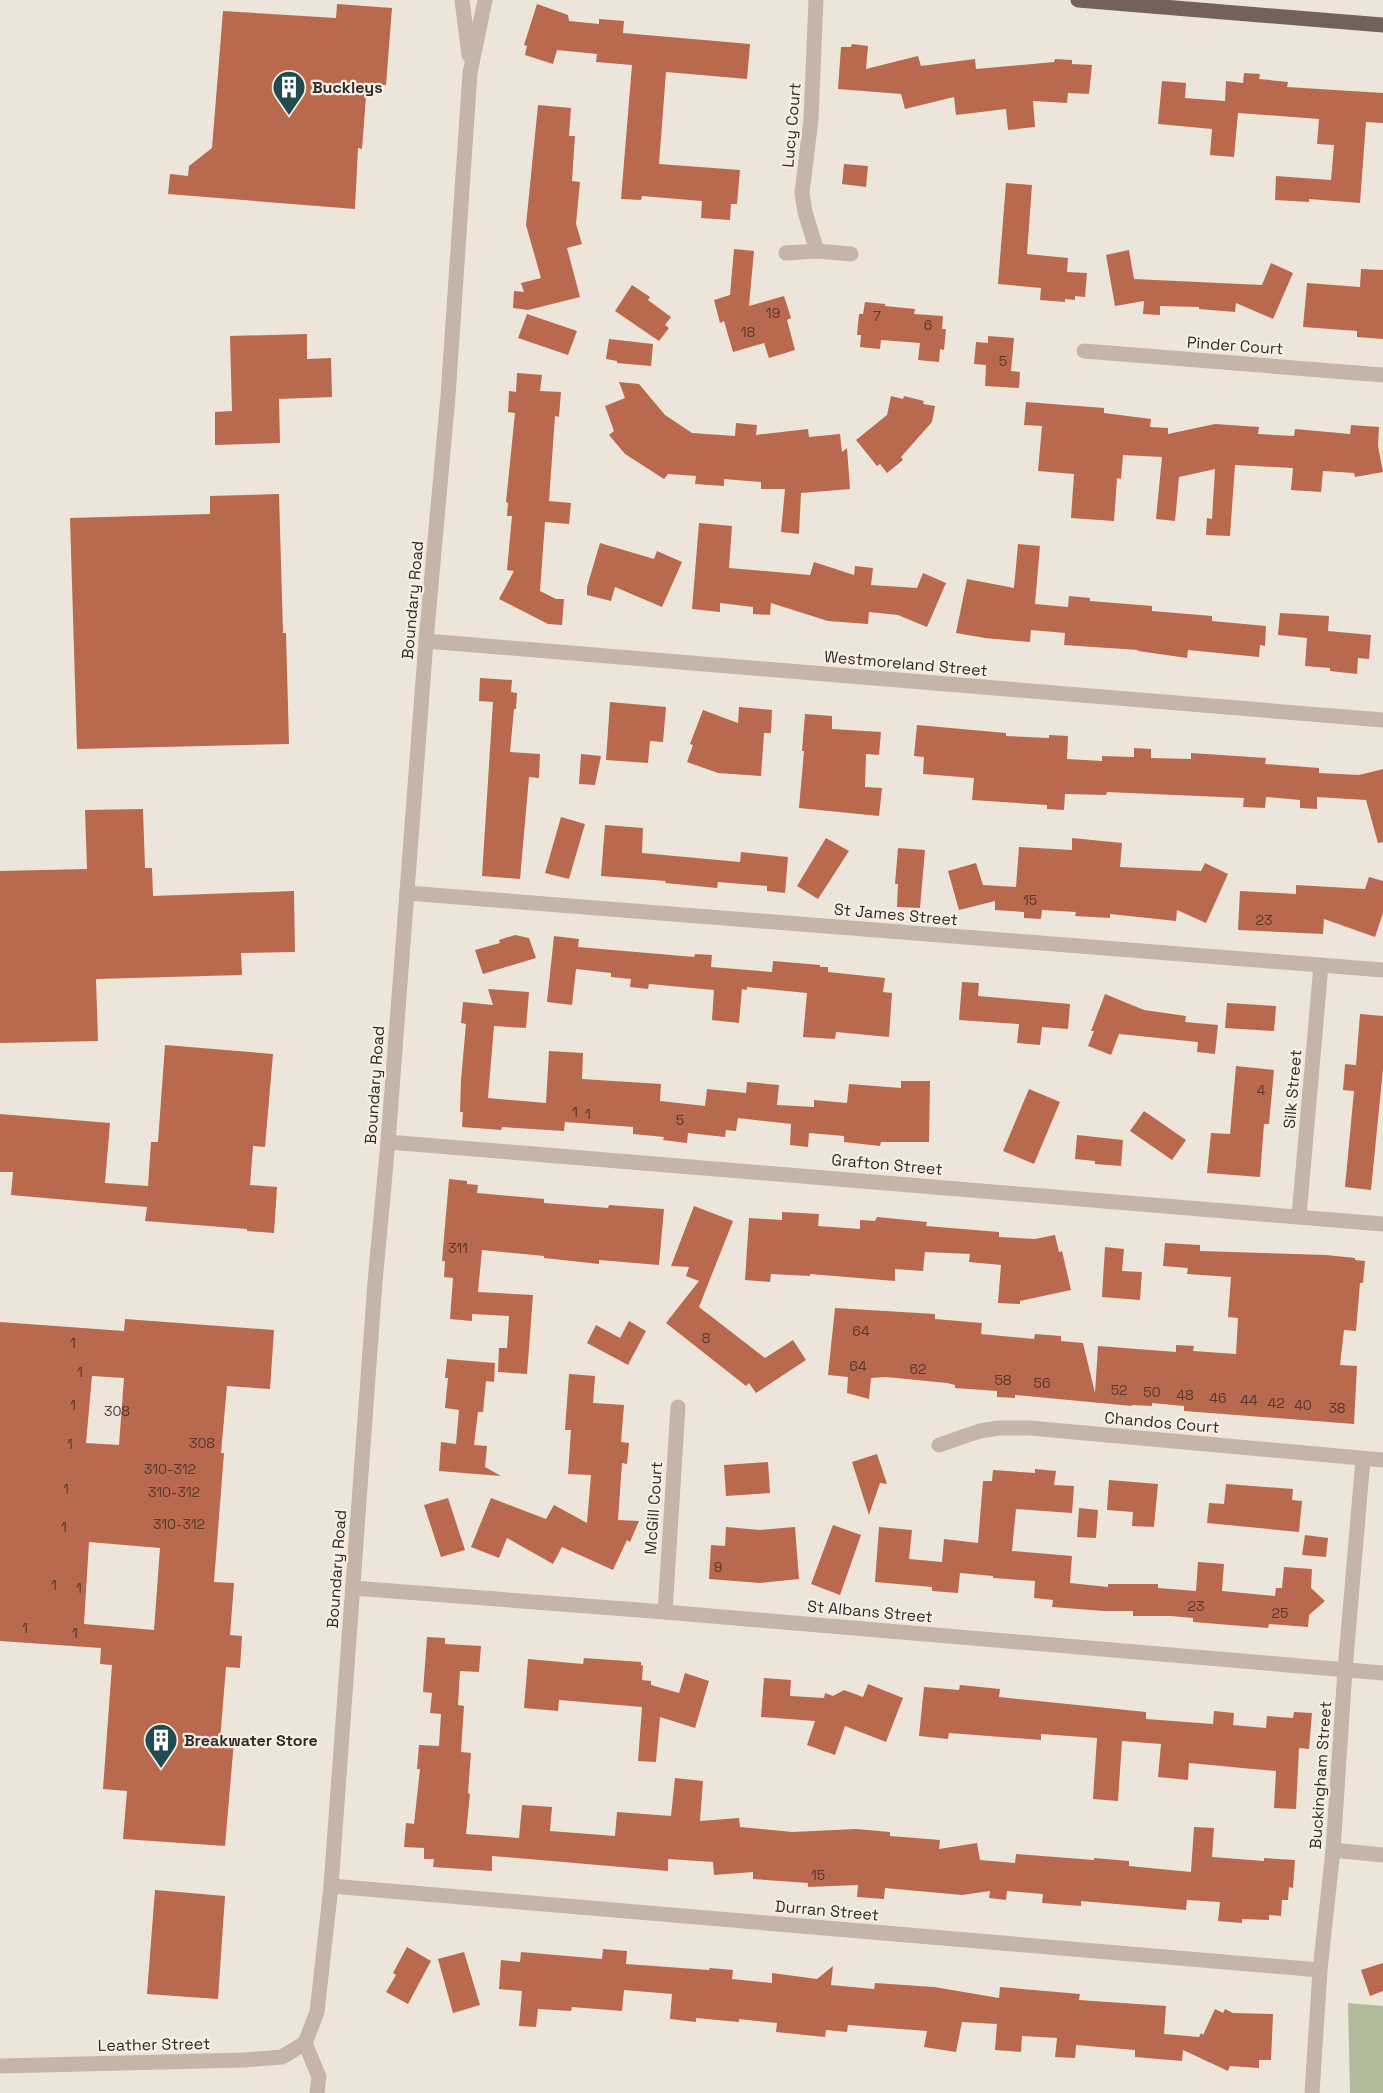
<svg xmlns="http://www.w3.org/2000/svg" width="1383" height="2093" font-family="'Space Grotesk',sans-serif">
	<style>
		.green { fill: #b1bb9c }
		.building { fill: #b8694e; fill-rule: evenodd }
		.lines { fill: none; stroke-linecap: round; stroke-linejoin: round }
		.minor { stroke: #c5b5a8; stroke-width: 15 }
		.major { stroke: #73625a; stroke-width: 15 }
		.labels { text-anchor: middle; stroke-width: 4.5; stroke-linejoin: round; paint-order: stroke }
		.number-label { font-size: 14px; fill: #543a31 }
		.poi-label { font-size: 16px; font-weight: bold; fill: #322b27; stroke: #f7efe6; text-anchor: start }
		.street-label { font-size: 16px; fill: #322b27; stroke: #f7efe6 }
	</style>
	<rect width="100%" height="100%" fill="#eee5da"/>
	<path class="green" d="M1348 2003 1383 2006V2093H1350Z"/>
	<g class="building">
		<path d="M337 4 392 8 386 85 367 84 362 149 358 148 355 209 168 194 170 174 188 176 189 166 212 148 223 11 336 18Z"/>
		<path d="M537 4 568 15 569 21 599 24V19L624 21 623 33 750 44 747 79 666 72 659 164 740 170 737 204H731L730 220 701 218 702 201 642 196 641 200 621 199 632 65 596 62 597 54 557 50 553 64 525 55 527 46 524 45Z"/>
		<path d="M852 44 868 46 866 69 918 56 921 66 975 59 976 69 1054 62 1055 59 1072 60V64L1092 65 1089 94 1068 93 1067 103 1033 101 1035 127 1008 130 1006 109 956 115 954 97 905 109 901 94 838 89 841 47H851Z"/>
		<path d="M1244 73 1260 74 1259 79 1288 82 1287 87 1383 93V123L1366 122 1360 203 1309 199V202L1275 200 1276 176 1331 180 1334 145 1317 144 1319 119 1238 113 1234 157 1210 155 1212 129 1158 124 1162 81 1186 83 1185 98 1225 101 1226 81 1243 83Z"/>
		<path d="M538 105 571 108 569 136H575L572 181 580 182 576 224 582 244 567 248 580 297 528 310 513 308 514 291 524 292 521 283 541 278 526 225Z"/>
		<path d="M844 164 868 166 866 187 842 184Z"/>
		<path d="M1006 183 1032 185 1027 254 1068 258 1067 272 1087 273 1085 297 1075 296V300L1065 299V302L1040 300 1041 288 998 284Z"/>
		<path d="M734 249 754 251 749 306 784 296 791 318 787 320 795 350 769 358 764 343 733 352 724 321 720 323 714 300 730 295Z"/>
		<path d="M1129 250 1134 279 1262 285 1271 263 1293 273 1273 319 1236 303 1235 312 1199 309V307L1160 306V315L1143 314 1144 301 1115 306 1106 255Z"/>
		<path d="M1361 269 1383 270V339L1357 337V331L1303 327 1307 283 1360 287Z"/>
		<path d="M632 285 650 297 648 300 671 317 665 325 669 328 659 341 615 311Z"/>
		<path d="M865 302 885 304V306L915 309 914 314 943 316 942 329H946L944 350 940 349 939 362 918 360 920 343 881 340 880 349 860 347 861 335H857L859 314H863Z"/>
		<path d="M527 314 577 331 568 355 518 338Z"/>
		<path d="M307 334V359L331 358 332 397 279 399 280 443 215 445V412L232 411 230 336Z"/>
		<path d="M988 336 1014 338 1011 371 1020 372 1019 388 985 386 986 365 974 364 976 342 988 343Z"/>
		<path d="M609 339 653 344 651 366 617 363V361L606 359Z"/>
		<path d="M517 373 542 375 540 391 561 392 559 417 555 416 549 501 571 503 569 524 545 522 540 591 556 599H564L562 625 548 624 499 599 514 571 507 570 512 516H507L508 503 506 502 515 413 508 412 509 391 516 392Z"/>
		<path d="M619 382 639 384 665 415 692 433 735 436 736 423 757 425 756 435 808 429 809 437 840 434 842 452 847 448 850 489 801 493 799 534 781 532 785 489H761V482L724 479V486L695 484 696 476 668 474 664 479 625 454 609 435 614 431 605 406 625 398Z"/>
		<path d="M891 396 903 399 904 396 924 401 923 404 935 406 932 422 901 457 903 460 887 473 880 464 877 466 856 440 887 415Z"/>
		<path d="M1026 402 1104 408V413L1151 419 1150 427 1168 428V434L1215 424 1259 427 1258 434 1294 436 1295 429 1350 434 1351 425 1379 427 1378 446 1383 472 1355 477 1354 473 1323 471 1321 492 1291 490 1293 468 1235 465 1230 536 1206 535 1207 518 1212 519 1215 469 1179 477 1175 521 1156 519 1162 457 1123 455 1121 479 1117 478 1114 521 1071 518 1074 474 1038 471 1042 426 1024 425Z"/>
		<path d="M279 494 283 633H286L289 744 77 749 70 518 210 514V496Z"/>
		<path d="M699 523 732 526 729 568 810 575 814 562 854 575 855 566 873 568 871 585 917 588 923 573 946 583 927 627 898 615 869 612 868 624 828 621 771 603 770 615 753 614V607L720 603V612L692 609Z"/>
		<path d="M600 543 654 559 657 551 682 562 662 607 615 587 611 601 587 595V587Z"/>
		<path d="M1018 544 1040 546 1035 604 1068 607 1069 596 1090 598V601L1152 606V611L1212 616V621L1266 626 1265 646 1260 645 1259 657 1188 650 1187 658 1138 651V650L1064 645 1065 633 1031 630 1030 642 985 638 956 633 967 579 1014 588Z"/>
		<path d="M1280 613 1329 616 1328 631 1371 635 1369 659 1358 658 1357 674 1330 671V668L1305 666 1307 638 1278 635Z"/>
		<path d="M480 678 512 680 511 692 517 693 516 709H514L510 752 540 754 539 778 529 777 520 879 482 876 493 702 479 701Z"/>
		<path d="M610 702 666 707 663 742 650 741 648 763 606 760Z"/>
		<path d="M739 707 772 710 771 733H764L761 776 718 773 687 762 693 745 690 744 703 710 738 723Z"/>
		<path d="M805 714 832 716V729L881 732 879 755 866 754 865 787 882 788 879 816 799 808 804 751H802Z"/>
		<path d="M917 725 1006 733V736L1049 738V735L1068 736 1067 759 1102 761V756L1134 757V748L1151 749V758L1191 759V753L1266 758 1265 764 1319 768V773L1359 775 1383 769V842L1378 843 1366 800 1317 797V809L1300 808V800L1266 797 1265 808 1243 807 1244 798 1107 792 1106 795 1065 794 1064 810 1047 809V805L972 800 974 778 923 774 924 757 914 756Z"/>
		<path d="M581 754 601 756 595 785 579 784Z"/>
		<path d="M143 809 145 868H152L153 896 294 891 295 952 241 953 242 975 96 979 98 1041 0 1043V871L87 869 85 810Z"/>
		<path d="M561 817 585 824 569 879 545 873Z"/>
		<path d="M605 825 643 828 642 853 740 862 741 852 788 857 785 893 767 891V886L718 882 717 888 665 883 666 881 601 876Z"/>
		<path d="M826 838 849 851 818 899 797 886Z"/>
		<path d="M1072 838 1122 843 1120 867 1201 871 1205 863 1228 874 1206 923 1177 910 1176 921 1110 914V918L1075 916 1076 912 1042 910 1041 919 1024 918V912L995 910V901L959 910 948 871 976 863 983 885 1016 887 1019 847 1072 850Z"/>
		<path d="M898 848 925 850 920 908 897 907 898 884H895Z"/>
		<path d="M1369 877 1383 881V913L1375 937 1324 919 1323 934 1238 930 1240 891 1296 894V885L1365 889Z"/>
		<path d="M515 935 529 938 536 958 483 974 475 950 500 943 499 940Z"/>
		<path d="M554 936 579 939 578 947 694 957 695 954 712 955 711 967 772 972 773 961 820 965V967H828V972L885 978 883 992 892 993 889 1037 836 1032 835 1039 803 1037 807 993 747 987V990L742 989 739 1023 712 1020 714 990 649 984 648 989 630 987 631 979 611 977V973L576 969 572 1005 547 1002Z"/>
		<path d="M962 982 979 983 978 996 1070 1004 1068 1029 1042 1027 1040 1045 1017 1043 1019 1024 959 1020Z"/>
		<path d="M488 989 529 992 526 1028 494 1026 488 1098 546 1103 549 1051 583 1053 582 1079 661 1084 660 1101 705 1106 707 1089 746 1093 747 1082 779 1085 777 1105 814 1107V1100L847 1103 849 1084 901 1088V1081H930L929 1142H881L880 1146 844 1142V1136L809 1133 808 1147 790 1145 791 1124 738 1118 736 1131 726 1130 725 1137 688 1133 687 1143 663 1140 664 1137 633 1134V1127L565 1122 564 1131 502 1127 501 1130 462 1127 463 1112H460L461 1080 466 1024 461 1023 463 1002 493 1005Z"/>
		<path d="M1105 994 1144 1010 1186 1016 1185 1022 1218 1025 1215 1054 1197 1052 1198 1042 1119 1034 1111 1055 1088 1046 1094 1031H1091Z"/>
		<path d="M1227 1003 1276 1006 1274 1031 1225 1028Z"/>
		<path d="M1360 1014 1383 1016V1069L1371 1190 1345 1187 1354 1091 1343 1090 1345 1064 1356 1065Z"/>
		<path d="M165 1045 273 1054 265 1147 253 1146 250 1185 277 1187 274 1233 247 1231V1229L145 1221 147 1207 11 1195 13 1172H0V1114L110 1123 105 1183 148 1186 151 1142H158Z"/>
		<path d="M1236 1066 1274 1070 1269 1124H1264L1260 1177 1207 1173 1211 1133 1230 1134Z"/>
		<path d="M1029 1089 1060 1102 1034 1164 1003 1151Z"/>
		<path d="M1144 1111 1186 1140 1172 1160 1130 1131Z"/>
		<path d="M1077 1135 1123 1140 1121 1166 1095 1164V1161L1075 1159Z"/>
		<path d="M449 1179 467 1181V1184L478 1185 477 1193 544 1199V1203L608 1208 609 1205 664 1209 659 1265 599 1260V1264L544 1258V1256L482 1250 478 1292 533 1295 527 1374 498 1372 499 1348H507L509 1316 472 1314V1321L450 1319 453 1278 444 1277 445 1261H442Z"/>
		<path d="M694 1206 733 1221 699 1307 765 1358 793 1340 806 1360 756 1393 749 1383 746 1386 666 1323 699 1281 686 1276 689 1267 671 1266Z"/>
		<path d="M782 1212 819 1214 818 1226 860 1229V1220L875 1221 877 1217 927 1222 926 1226 999 1232V1237L1035 1239 1055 1235 1059 1252 1062 1251 1071 1290 1020 1301V1304L998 1303 1001 1265 969 1262 970 1254 925 1252 923 1271 895 1269V1281L810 1274V1276L771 1274 770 1282 745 1280 749 1218 782 1220Z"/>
		<path d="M1165 1243 1200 1245V1251L1326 1255 1355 1258V1260L1365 1261 1363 1283H1360L1356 1331 1344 1330 1340 1365 1357 1366 1354 1424 1184 1411V1406L1152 1403V1406L1132 1405V1406L1015 1395V1398L997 1397V1391L955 1388V1385L947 1383 886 1377 871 1378 869 1399 847 1393 848 1377 828 1375 835 1308 935 1314V1319L982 1323 981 1334 1034 1339 1035 1334 1061 1336V1341L1083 1343 1095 1393 1098 1346 1176 1352V1345L1194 1346 1193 1351 1236 1354 1238 1318 1228 1317 1231 1277 1187 1274 1188 1268 1163 1266Z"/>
		<path d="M1105 1247 1124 1249 1122 1271 1142 1272 1140 1300 1102 1297Z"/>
		<path d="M125 1319 274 1330 270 1389 227 1386 221 1453H224L214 1582 234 1583 230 1635 242 1636 240 1668 226 1667 220 1740 234 1741 225 1846 123 1839 127 1791 103 1789 112 1665 100 1664 101 1648 0 1641V1322L124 1331ZM92 1376 124 1378 119 1445 86 1443ZM89 1542 160 1548 154 1630 84 1624Z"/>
		<path d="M629 1321 646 1331 628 1365 587 1343 596 1325 620 1338Z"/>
		<path d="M447 1359 495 1363 494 1382 486 1381 483 1412H478L474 1445 487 1446 485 1467 501 1476 439 1471 441 1442 456 1444 459 1410 445 1408 448 1378H445Z"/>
		<path d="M569 1374 595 1376 593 1403 624 1405 621 1442 629 1443 627 1464 622 1463 618 1520 639 1521 630 1542 627 1540 613 1570 562 1547 553 1564 507 1538 499 1558 471 1547 491 1498 546 1519 554 1505 587 1523 591 1475 568 1474 571 1430H565Z"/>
		<path d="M877 1454 887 1484 880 1483 869 1515 852 1462Z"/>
		<path d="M768 1462 770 1493 726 1496 724 1465Z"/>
		<path d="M1035 1469 1056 1471 1054 1485 1074 1486 1072 1513 1016 1509 1012 1551 1072 1556 1070 1583 1108 1587V1584H1158V1588L1196 1591 1198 1562 1224 1564 1222 1591 1275 1596 1276 1588H1282L1284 1567 1312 1569 1311 1588 1325 1601 1309 1615 1308 1627 1269 1624 1268 1628 1193 1622V1618L1171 1616H1133V1611H1104L1052 1607 1053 1600 1034 1598 1035 1581 993 1578V1576L960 1573 958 1593 932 1591V1587L875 1582 879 1527 912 1530 909 1559 942 1562 944 1539 978 1543 983 1481H992L993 1470 1035 1473Z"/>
		<path d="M1109 1480 1158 1484 1154 1527 1132 1526 1133 1512 1107 1510Z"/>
		<path d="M1226 1484 1293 1489 1292 1500 1302 1501 1299 1532 1207 1523 1209 1503 1224 1504Z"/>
		<path d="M448 1498 465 1550 441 1557 424 1505Z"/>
		<path d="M1079 1508 1098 1510 1096 1538 1077 1537Z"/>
		<path d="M833 1525 861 1535 840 1595 811 1584Z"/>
		<path d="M726 1527 760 1530 795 1527 799 1579 760 1583 709 1579 711 1545 725 1546Z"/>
		<path d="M1305 1535 1328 1538 1326 1557 1302 1555Z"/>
		<path d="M427 1637 445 1638V1644L481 1646 479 1672 460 1671 458 1705 464 1706 461 1752 471 1753 468 1793 470 1794 466 1834 519 1838 522 1805 552 1807 550 1831 615 1836 617 1812 671 1816 675 1778 703 1781 700 1821 739 1818 740 1827 792 1832 856 1829 890 1832V1836L940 1840 939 1849 977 1843 980 1860 1015 1863 1016 1854 1094 1860V1858L1129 1861V1866L1191 1872 1194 1827 1214 1828 1212 1857 1264 1861V1858L1295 1860 1293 1888 1289 1887 1288 1900H1282L1281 1916 1269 1915V1920L1242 1919V1923L1218 1921 1220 1902 1187 1900 1186 1910 1081 1901V1906L1042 1903 1043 1894 1007 1891 1006 1900 989 1898 990 1891 962 1895 885 1888 884 1899 857 1897 858 1885 808 1887V1883L753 1879V1872L714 1875 713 1862 668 1859V1871L492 1856V1871L433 1867 434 1859H424V1848L404 1847 406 1823 414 1824 420 1769H417L419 1745 439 1746 441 1714 430 1713 432 1693 423 1692Z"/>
		<path d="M584 1658 641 1662V1666L643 1665 642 1680 651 1681V1685L679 1693 685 1673 709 1681 695 1728 660 1717 656 1762 638 1761 642 1707 559 1700 558 1711 524 1708 528 1659 583 1664Z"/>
		<path d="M764 1678 791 1680 790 1696 824 1698 825 1693 833 1696 844 1690 863 1697 868 1684 903 1698 886 1742 845 1726 835 1755 807 1745 815 1721 761 1717Z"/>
		<path d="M960 1685 1000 1689 999 1697 1146 1712V1719L1213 1724 1214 1711 1234 1713 1233 1725 1266 1728 1267 1716 1293 1718 1294 1712 1312 1713 1309 1749 1299 1748 1296 1809 1274 1808 1276 1771 1189 1763 1188 1780 1158 1777 1161 1744 1122 1741 1118 1801 1093 1799 1097 1738 1041 1734V1740L949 1733 948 1739 919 1736 924 1687 959 1690Z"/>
		<path d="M155 1890 225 1896 218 1999 147 1994Z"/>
		<path d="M407 1947 431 1961 408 2004 386 1992 396 1975 393 1973Z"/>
		<path d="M603 1949 627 1951 626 1964 709 1970 710 1968 733 1970 732 1979 772 1983V1973L817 1979 833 1966 831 1985 874 1989 875 1983 934 1987 999 1998 1000 1987 1080 1994 1079 2000 1166 2006 1164 2034 1199 2037 1201 2033 1203 2035 1215 2009 1223 2013 1225 2009 1233 2013 1273 2014 1271 2060H1259V2068L1230 2066 1228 2071 1183 2050 1182 2061 1135 2057V2050L1076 2045 1075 2058 1055 2057 1057 2038 1022 2036 1021 2052 995 2050 997 2024 962 2022 956 2052 924 2047 927 2031 848 2025 847 2032 826 2030 825 2037 776 2032 777 2023 739 2019V2022L696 2018V2022L670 2019 672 1994 624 1990 622 2011 572 2007 571 2011 538 2009 536 2027 519 2026 522 1991 499 1989 501 1960 520 1962 521 1952 602 1959Z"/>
		<path d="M464 1952 480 2005 453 2013 438 1959Z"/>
		<path d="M1383 1963V1991L1370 1996 1361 1970Z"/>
	</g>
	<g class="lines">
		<g class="minor">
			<path d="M462 0 469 55"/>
			<path d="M816 0 811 119 802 193 805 212 817 251"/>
			<path d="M786 253 817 251 851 254"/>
			<path d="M1084 351 1383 375"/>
			<path d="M426 641 1383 720"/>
			<path d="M407 893 1383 970"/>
			<path d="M388 1142 1383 1224"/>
			<path d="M1299 1216 1321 965"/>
			<path d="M939 1445 980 1431 999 1428H1030L1383 1460"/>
			<path d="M353 1588 665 1612 1383 1673"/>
			<path d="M665 1612 678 1407"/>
			<path d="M1333 1850 1383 1855"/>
			<path d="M331 1886 1320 1970"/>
			<path d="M0 2066 244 2060 282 2057 305 2043"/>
			<path d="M317 2093 319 2077 305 2043 317 2012 331 1886 375 1282 388 1142 426 641 448 396 470 73 485 0"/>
			<path d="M1312 2093 1320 1970 1333 1850 1345 1670 1363 1459"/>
		</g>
		<path class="major" d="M1078 0 1383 25"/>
	</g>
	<defs>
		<symbol id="building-pin" viewBox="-11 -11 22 30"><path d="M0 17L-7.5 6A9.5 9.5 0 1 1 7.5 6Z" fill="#214c4f" stroke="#f7efe6"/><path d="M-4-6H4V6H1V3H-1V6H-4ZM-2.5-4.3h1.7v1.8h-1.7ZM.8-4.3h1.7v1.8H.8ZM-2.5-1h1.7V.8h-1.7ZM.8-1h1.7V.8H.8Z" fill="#fff"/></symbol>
	</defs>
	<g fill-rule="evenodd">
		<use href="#building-pin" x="270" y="68" width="38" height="52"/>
		<use href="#building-pin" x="142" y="1721" width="38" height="52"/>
	</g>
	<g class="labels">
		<g class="number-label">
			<text x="773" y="318">19</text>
			<text x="877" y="321">7</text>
			<text x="928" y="330">6</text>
			<text x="748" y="337">18</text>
			<text x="1003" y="366">5</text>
			<text x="1030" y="905">15</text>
			<text x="1264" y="925">23</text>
			<text x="1261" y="1095">4</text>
			<text x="575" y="1117">1</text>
			<text x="588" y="1119">1</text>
			<text x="680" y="1125">5</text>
			<text x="458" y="1253">311</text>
			<text x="861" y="1336">64</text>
			<text x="706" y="1343">8</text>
			<text x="73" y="1348">1</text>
			<text x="858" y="1371">64</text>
			<text x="918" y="1374">62</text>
			<text x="80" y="1377">1</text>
			<text x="1003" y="1385">58</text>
			<text x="1042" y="1388">56</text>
			<text x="1119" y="1395">52</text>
			<text x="1152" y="1397">50</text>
			<text x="1185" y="1400">48</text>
			<text x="1218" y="1403">46</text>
			<text x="1249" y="1405">44</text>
			<text x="1276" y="1408">42</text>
			<text x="73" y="1410">1</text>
			<text x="1303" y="1410">40</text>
			<text x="1337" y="1413">38</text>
			<text x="117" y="1416">308</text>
			<text x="202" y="1448">308</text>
			<text x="70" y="1449">1</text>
			<text x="170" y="1474">310-312</text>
			<text x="66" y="1494">1</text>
			<text x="174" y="1497">310-312</text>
			<text x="179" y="1529">310-312</text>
			<text x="64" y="1532">1</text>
			<text x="718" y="1572">9</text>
			<text x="54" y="1590">1</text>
			<text x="79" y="1593">1</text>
			<text x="1196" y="1611">23</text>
			<text x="1280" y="1618">25</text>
			<text x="25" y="1633">1</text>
			<text x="75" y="1638">1</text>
			<text x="818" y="1880">15</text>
		</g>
		<g class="poi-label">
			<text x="312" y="93">Buckleys</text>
			<text x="184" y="1746">Breakwater Store</text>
		</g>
		<g class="street-label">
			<text transform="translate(791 125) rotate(-85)" y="6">Lucy Court</text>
			<text transform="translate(1235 345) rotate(4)" y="6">Pinder Court</text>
			<text transform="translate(412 600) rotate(-85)" y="6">Boundary Road</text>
			<text transform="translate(906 663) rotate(5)" y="6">Westmoreland Street</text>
			<text transform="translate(896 914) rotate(5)" y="6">St James Street</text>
			<text transform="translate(374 1085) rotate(-86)" y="6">Boundary Road</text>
			<text transform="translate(1292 1089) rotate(-85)" y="6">Silk Street</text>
			<text transform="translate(887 1164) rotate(5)" y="6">Grafton Street</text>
			<text transform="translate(1162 1422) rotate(5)" y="6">Chandos Court</text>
			<text transform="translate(653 1508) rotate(-86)" y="6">McGill Court</text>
			<text transform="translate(336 1569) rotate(-86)" y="6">Boundary Road</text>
			<text transform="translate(870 1611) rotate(5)" y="6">St Albans Street</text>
			<text transform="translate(1320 1775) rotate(-86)" y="6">Buckingham Street</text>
			<text transform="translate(827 1910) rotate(5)" y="6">Durran Street</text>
			<text transform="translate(154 2044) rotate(-1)" y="6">Leather Street</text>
		</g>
	</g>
</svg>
